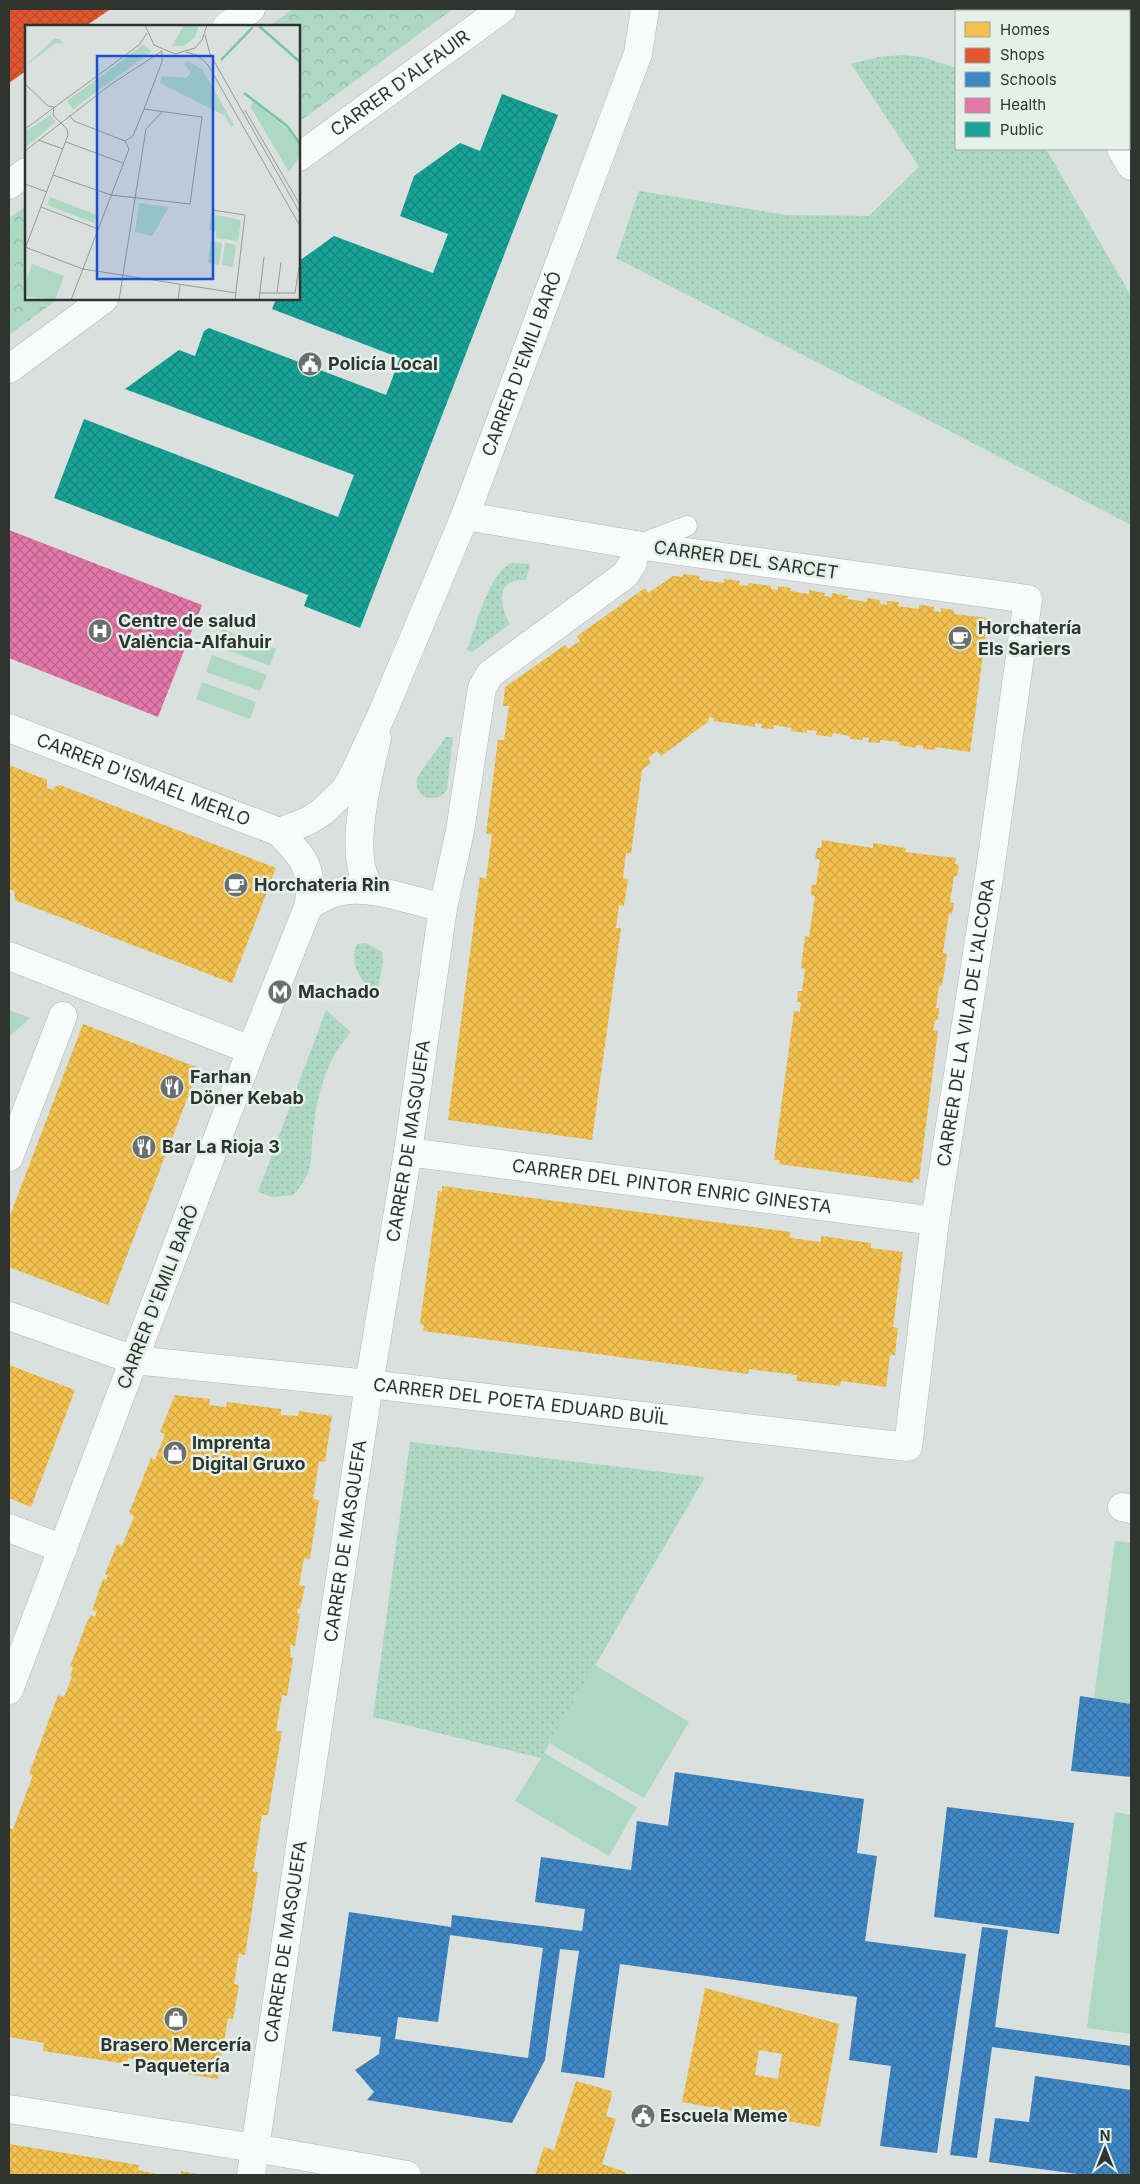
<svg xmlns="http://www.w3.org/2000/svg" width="1140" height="2184" font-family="Inter,sans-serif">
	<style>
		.grass { fill: url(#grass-dots) }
		.park { fill: url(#park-crowns) }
		.garden { fill: #acd8c4 }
		.homes { fill: url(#homes-cross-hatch); fill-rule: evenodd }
		.shops { fill: url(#shops-cross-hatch) }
		.schools { fill: url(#schools-cross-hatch); fill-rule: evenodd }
		.health { fill: url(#health-cross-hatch) }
		.public { fill: url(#public-cross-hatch) }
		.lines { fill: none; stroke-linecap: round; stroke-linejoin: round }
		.lane-casing { stroke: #b2b8b5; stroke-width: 21 }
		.street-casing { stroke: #b2b8b5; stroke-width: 29 }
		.secondary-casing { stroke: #b2b8b5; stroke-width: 29 }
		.primary-casing { stroke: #b2b8b5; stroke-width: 29 }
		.lane { stroke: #f9fafa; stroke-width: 20 }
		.street { stroke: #f9fafa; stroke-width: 28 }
		.secondary { stroke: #f9fafa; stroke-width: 28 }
		.primary { stroke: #f9fafa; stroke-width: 28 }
		.labels { text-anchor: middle; stroke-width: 5; stroke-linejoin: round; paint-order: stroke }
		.street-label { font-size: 18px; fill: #2f3431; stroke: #e3f1ea }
		.poi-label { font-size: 18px; font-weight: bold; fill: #2f3431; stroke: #e3f1ea; text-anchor: start }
		.inset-river { fill: none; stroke: #73c8a6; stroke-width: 2.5 }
		.inset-road { fill: none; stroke: #959b98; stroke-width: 1 }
		.view { fill: #1d4ed8; fill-opacity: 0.15; stroke: #1d4ed8; stroke-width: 2.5 }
		.inset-edge { fill: none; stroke: #2f3431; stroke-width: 2.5 }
	</style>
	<defs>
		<pattern id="grass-dots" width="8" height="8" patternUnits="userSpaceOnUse" patternTransform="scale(1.25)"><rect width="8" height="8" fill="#acd8c4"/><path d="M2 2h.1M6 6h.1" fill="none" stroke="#94baa9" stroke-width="1.8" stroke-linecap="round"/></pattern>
		<pattern id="park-crowns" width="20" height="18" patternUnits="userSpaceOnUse" patternTransform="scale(1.25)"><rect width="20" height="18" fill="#acd8c4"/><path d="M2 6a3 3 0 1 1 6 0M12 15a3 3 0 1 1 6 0" fill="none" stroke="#94baa9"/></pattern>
		<pattern id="homes-cross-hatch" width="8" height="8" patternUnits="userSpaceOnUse" patternTransform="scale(1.25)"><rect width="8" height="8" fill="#f2c14e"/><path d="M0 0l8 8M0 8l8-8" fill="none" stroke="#d0a645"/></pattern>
		<pattern id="shops-cross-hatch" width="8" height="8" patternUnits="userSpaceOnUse" patternTransform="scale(1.25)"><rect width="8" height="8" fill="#e4572e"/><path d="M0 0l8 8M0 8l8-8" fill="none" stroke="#b94928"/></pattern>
		<pattern id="schools-cross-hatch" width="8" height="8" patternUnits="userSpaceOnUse" patternTransform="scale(1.25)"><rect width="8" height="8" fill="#3f88c5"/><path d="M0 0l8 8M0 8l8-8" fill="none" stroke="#3570a1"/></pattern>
		<pattern id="health-cross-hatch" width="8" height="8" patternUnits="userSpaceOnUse" patternTransform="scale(1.25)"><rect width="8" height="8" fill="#e377a8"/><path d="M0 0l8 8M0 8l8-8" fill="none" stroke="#b86289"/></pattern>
		<pattern id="public-cross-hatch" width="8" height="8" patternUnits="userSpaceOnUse" patternTransform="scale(1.25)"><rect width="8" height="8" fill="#17a398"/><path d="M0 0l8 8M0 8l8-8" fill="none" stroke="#15867d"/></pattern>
	</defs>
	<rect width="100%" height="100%" fill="#d9e0dd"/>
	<g class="grass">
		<path d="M903 55 923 57 956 68V149H1046L1131 296V525L616 258 639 191 787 215 869 216 919 167 851 64 878 57Z"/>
		<path d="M511 563 530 564 526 580C495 578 499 605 510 624L472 652 467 650C477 624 487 577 511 563Z"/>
		<path d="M446 737H453L447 790C433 808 409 793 419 775 426 762 438 750 446 737Z"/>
		<path d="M366 943 382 952 383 961 377 996C363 984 347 963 357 944Z"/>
		<path d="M326 1010 351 1032C328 1058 318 1090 314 1124 309 1155 317 1170 293 1195L272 1197 258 1192Z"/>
		<path d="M410 1442 705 1477 541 1758 373 1717Z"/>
	</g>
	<g class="park">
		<path d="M293 9H453L299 122V26H269Z"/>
		<path d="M26 206V299H58L9 335V218Z"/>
	</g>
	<g class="garden">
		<path d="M222 629 276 649 270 666 216 646Z"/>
		<path d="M212 655 267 675 260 691 206 672Z"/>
		<path d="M202 682 256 702 250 719 196 699Z"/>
		<path d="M9 1010 30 1018 9 1037Z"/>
		<path d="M1115 1541 1131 1543V1704L1094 1698Z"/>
		<path d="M595 1665 689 1722 644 1798 549 1743Z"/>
		<path d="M544 1753 637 1807 609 1856 515 1801Z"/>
		<path d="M1115 1812 1131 1815V2034L1087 2028Z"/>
	</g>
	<g class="homes">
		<path d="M683 574 700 576 699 580 724 583V579L740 581 739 585 748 586V583L771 586V589L778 590V586L791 588 790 591 809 594V590L825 593 824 596 832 597V593L848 596 847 599 867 602V598L880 600 879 603 887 605V601L899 602 898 606 919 609V605H922L934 607V611L941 612V608L954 610V614L988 618 970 752 935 747V750L923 749V746L916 745V748L899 745 900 742 880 740V743L868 742 869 738 863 737V740L850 739V736L833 733 832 737 816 735 817 731 807 730V733L791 731 792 728 774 725 773 729 761 728 762 724 755 723V727L713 721 714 718 709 717 708 722 661 756 657 751 648 758 651 763 642 770 631 854 626 853 623 878 628 879 624 906 619 905 616 928H621L592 1140 448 1120 480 877 486 879 492 834H486L498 740H504L509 706H503L505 687 565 645 568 649 580 641 577 636 645 588 648 593 673 576 683 577Z"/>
		<path d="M9 765 47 780V788L53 790 54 787 60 785 276 868 232 983 15 900 14 891 9 889Z"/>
		<path d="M822 840 873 848V843L906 848 905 852 956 858 955 864 959 865 957 876H954L950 902 954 903 952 914 949 913 943 953 947 954 942 986H939L936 1008H939L938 1020H935L933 1030 938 1031 919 1180 914 1178 913 1183 779 1164 780 1160H774L794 1011 800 1012 801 1002H797L798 991H802L805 969 801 968 805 936 809 937 815 896 811 895 812 884 816 885 820 859H815L817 848H821Z"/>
		<path d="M83 1024 199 1068 108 1305 9 1267V1218Z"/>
		<path d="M442 1186 791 1232 790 1238 821 1242V1236L871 1243V1248L903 1252 893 1327 898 1328 895 1355H890L886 1387 841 1381 840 1386 814 1383 796 1381 797 1375 749 1369 748 1374 423 1331 424 1325 420 1324 438 1191 442 1192Z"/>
		<path d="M9 1365 75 1390 31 1507 9 1498Z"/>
		<path d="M175 1395 210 1399 209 1405 226 1407 227 1402 281 1409V1415L298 1416 299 1411 332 1416 325 1462 319 1461 313 1499 319 1500 310 1559 304 1558 299 1585 305 1586 300 1609 298 1608 297 1613 300 1614 295 1646 290 1645 291 1658H293L287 1696 282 1695 276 1731H282L268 1815H262L253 1872H258L245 1955 239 1954 234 1984 239 1985 233 2019 228 2018 218 2079 154 2069V2063L128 2058 127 2064 43 2051 44 2043 9 2037V1828L13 1829 33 1775 29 1774 58 1695 64 1697 72 1677 70 1676 73 1667 70 1666 87 1622 91 1615 95 1617 97 1611 92 1610 103 1579 106 1580 108 1575 105 1574 112 1557 117 1544 122 1546 131 1524 134 1516 129 1513 151 1458 155 1460 165 1434 160 1432Z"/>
		<path d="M705 1988 839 2024 820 2127 682 2102ZM759 2050 782 2054 778 2079 755 2075Z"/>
		<path d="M576 2081 611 2091 612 2095 606 2116 616 2119 602 2164 626 2172 625 2175H535L544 2147 554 2150Z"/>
		<path d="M9 2144 139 2165 138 2170 161 2175H9Z"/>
		<path d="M181 2171 197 2174 196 2175H181Z"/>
	</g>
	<path class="shops" d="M9 9H108L109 10 86 26H26V71L9 83Z"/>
	<g class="schools">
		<path d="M1080 1696 1131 1704V1777L1071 1771Z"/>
		<path d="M675 1772 864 1799 857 1853 877 1856 865 1941 966 1954 937 2153 880 2146 891 2066 849 2060 857 1997 620 1964 604 2078 561 2072 579 1951 560 1949 545 2060 512 2123 367 2100 374 2092 355 2070 379 2054 381 2037 332 2031 349 1912 451 1927 452 1915 582 1931 585 1909 535 1902 541 1857 631 1870 637 1821 668 1826ZM450 1935 543 1948 528 2058 395 2039 398 2017 438 2022Z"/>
		<path d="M947 1807 1074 1823 1059 1934 934 1917Z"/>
		<path d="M982 1927 1008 1930 995 2027 1131 2046V2066L992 2047 977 2158 950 2155Z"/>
		<path d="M1035 2076 1131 2090V2175H1085L989 2162 995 2118 1029 2122Z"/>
	</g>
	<path class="health" d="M9 530 202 605 158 717 9 658Z"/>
	<path class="public" d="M502 94 558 115 360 628 304 606 308 595 54 498 84 419 338 517 354 475 125 389 179 350 195 356 204 331 209 328 386 395 400 358 272 309 276 299H299V261L334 236 433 273 448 234 400 216 414 176 460 143 480 151Z"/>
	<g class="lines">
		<defs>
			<path id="lane" d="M640 544 687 526"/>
			<g id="street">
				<path d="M373 891C344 862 369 774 377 738"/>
				<path d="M309 905C318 901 327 894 337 892 371 884 409 900 443 908"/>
				<path d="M9 956 251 1050"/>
				<path id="s1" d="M408 1152 935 1221"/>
				<path d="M9 1157 63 1016"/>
				<path id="s2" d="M9 1316 134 1360 369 1384 908 1447 935 1221 991 864 1028 599 636 545 465 516"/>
				<path d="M1122 1507 1131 1509"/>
				<path d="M9 1528 63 1549"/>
				<path d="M9 2109 255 2148 407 2175"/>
				<path id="s3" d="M251 2175 369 1384 408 1152 443 908 460 831 482 688 490 674 625 575 633 563 636 545"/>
			</g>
			<g id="secondary">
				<path d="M227 26 251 9"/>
				<path id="s4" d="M299 157 502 9"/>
				<path d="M9 185 26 172"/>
				<path d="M9 369 104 299"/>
				<path id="s5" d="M9 728 279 832C304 858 313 867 309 905L251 1050 9 1690"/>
				<path id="s6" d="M279 832 308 821 322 812 344 791 353 776 382 714 465 516 631 72 638 54 645 9"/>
			</g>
			<g id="primary">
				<path d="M1005 9 1009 11"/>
				<path d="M1128 9 1131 14"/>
				<path d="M1121 149 1131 166"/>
			</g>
		</defs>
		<use href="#lane" class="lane-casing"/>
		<use href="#street" class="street-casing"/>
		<use href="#secondary" class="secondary-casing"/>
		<use href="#primary" class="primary-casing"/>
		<use href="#lane" class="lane"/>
		<use href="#street" class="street"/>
		<use href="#secondary" class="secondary"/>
		<use href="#primary" class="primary"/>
	</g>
	<defs>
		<symbol id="civic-disc" viewBox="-11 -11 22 22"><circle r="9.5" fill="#6a706d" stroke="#e3f1ea"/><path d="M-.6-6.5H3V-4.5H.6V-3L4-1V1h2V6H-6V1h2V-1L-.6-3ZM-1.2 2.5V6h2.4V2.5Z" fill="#fff"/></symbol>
		<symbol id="hospital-disc" viewBox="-11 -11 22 22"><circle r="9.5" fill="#6a706d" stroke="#e3f1ea"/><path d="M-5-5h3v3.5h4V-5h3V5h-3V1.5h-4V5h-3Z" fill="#fff"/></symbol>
		<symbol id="cafe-disc" viewBox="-11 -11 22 22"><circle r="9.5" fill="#6a706d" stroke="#e3f1ea"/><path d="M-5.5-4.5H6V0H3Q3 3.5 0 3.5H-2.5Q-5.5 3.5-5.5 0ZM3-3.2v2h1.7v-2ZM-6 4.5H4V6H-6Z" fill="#fff"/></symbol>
		<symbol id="metro-disc" viewBox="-11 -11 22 22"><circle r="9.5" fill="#6a706d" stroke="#e3f1ea"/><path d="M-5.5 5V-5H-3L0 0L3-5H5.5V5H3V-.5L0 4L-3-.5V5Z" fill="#fff"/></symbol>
		<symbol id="restaurant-disc" viewBox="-11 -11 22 22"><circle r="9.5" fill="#6a706d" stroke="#e3f1ea"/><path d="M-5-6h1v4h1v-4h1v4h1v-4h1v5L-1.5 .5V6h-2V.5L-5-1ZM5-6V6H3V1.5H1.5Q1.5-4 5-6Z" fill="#fff"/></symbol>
		<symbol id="shop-disc" viewBox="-11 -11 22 22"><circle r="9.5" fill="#6a706d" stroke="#e3f1ea"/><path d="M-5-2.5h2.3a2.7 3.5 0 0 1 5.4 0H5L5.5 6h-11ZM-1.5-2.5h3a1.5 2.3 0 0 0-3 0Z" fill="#fff"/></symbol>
	</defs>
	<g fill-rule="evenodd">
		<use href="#civic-disc" x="296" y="350" width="28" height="28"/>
		<use href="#hospital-disc" x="86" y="617" width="28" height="28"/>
		<use href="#cafe-disc" x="946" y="624" width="28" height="28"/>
		<use href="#cafe-disc" x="222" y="871" width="28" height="28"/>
		<use href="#metro-disc" x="266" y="978" width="28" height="28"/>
		<use href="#restaurant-disc" x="158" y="1073" width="28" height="28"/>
		<use href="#restaurant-disc" x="130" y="1133" width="28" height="28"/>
		<use href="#shop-disc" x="161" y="1439" width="28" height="28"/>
		<use href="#shop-disc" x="162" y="2005" width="28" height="28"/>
		<use href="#civic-disc" x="629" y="2102" width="28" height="28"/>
	</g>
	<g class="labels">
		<g class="street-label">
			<text dy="6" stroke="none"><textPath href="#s4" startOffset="125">CARRER D'ALFAUIR</textPath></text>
			<text dy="6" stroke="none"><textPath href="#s6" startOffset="541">CARRER D'EMILI BARÓ</textPath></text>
			<text transform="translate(746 560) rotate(8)" y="6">CARRER DEL SARCET</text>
			<text dy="6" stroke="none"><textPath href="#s5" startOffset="144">CARRER D'ISMAEL MERLO</textPath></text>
			<text dy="6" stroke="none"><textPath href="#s2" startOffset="1340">CARRER DE LA VILA DE L'ALCORA</textPath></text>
			<text dy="6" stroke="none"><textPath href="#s3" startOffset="1046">CARRER DE MASQUEFA</textPath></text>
			<text dy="6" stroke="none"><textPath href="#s1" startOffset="266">CARRER DEL PINTOR ENRIC GINESTA</textPath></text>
			<text transform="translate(158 1297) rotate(-69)" y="6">CARRER D'EMILI BARÓ</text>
			<text dy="6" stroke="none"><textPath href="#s2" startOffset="522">CARRER DEL POETA EDUARD BUÏL</textPath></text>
			<text dy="6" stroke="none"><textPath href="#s3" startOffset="641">CARRER DE MASQUEFA</textPath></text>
			<text dy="6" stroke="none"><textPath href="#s3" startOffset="236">CARRER DE MASQUEFA</textPath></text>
		</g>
		<g class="poi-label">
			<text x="328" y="370">Policía Local</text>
			<text x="118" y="627">Centre de salud<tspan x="118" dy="21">València-Alfahuir</tspan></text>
			<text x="978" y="634">Horchatería<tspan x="978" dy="21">Els Sariers</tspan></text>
			<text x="254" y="891">Horchateria Rin</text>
			<text x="298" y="998">Machado</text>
			<text x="190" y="1083">Farhan<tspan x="190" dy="21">Döner Kebab</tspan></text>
			<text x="162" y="1153">Bar La Rioja 3</text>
			<text x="192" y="1449">Imprenta<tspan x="192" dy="21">Digital Gruxo</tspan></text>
			<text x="176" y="2051" text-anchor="middle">Brasero Mercería<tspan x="176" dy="21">- Paquetería</tspan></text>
			<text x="660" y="2122">Escuela Meme</text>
		</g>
	</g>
	<g transform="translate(25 25)">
		<rect width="275" height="275" fill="#d9e0dd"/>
		<path d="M159 0H174L170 12 159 21H147ZM29 14H34L39 19 31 18 0 41ZM164 37 177 44 209 100 206 102 200 91 135 58 137 51 161 53 166 48 159 38ZM229 77 263 105 275 121V131L264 147 225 81ZM25 172 72 190 69 198 22 180ZM114 178 144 182 127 211 110 207Z" fill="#acd8c4"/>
		<path d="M119 19 126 27 48 84 42 76ZM25 90 30 97 0 123V107ZM7 239 39 251 30 275 0 271V258Z" fill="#acd8c4"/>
		<path d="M186 189 216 195 213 216 191 213V206L184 205ZM186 216 197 218 194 240 183 238ZM200 218 211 220 208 242 197 240Z" fill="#acd8c4"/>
		<path class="inset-river" d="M234 1 275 37M196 35 228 2M219 68 262 101 275 119"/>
		<path class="inset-road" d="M120 0 129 20 150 29 170 23 177 15 182 0M180 10 185 29 275 188M161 27 172 30 183 40 275 201M0 59 23 81 29 82M29 82 28 90 35 97M220 85 275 180M44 90 49 96 100 116M0 104 114 20 122 8M13 115 38 124M100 116 108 111 119 84 137 37V26M41 117 98 138M0 126 85 60 137 26M28 150 86 170 165 179 177 92 119 84M0 159 22 167M16 182 73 204M187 185 220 190 210 275M0 222 58 244 211 268M0 224 43 110 42 104 35 97M252 267 256 237M234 268H270L274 242M46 275 104 124 100 116M94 275 121 104 137 87M153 275 155 260M234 275 239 232"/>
		<path class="view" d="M72 31H188V254H72Z"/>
		<rect width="275" height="275" class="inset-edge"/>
	</g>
	<rect width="1140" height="2184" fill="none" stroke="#2f3431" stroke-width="20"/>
	<rect x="955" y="10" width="175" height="140" fill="#e3f1ea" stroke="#9ba5a0"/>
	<rect x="965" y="22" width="25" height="15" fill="#f2c14e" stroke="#9ba5a0"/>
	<text x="1000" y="35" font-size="15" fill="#2f3431">Homes</text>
	<rect x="965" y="48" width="25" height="15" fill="#e4572e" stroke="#9ba5a0"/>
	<text x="1000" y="60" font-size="15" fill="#2f3431">Shops</text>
	<rect x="965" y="72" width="25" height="15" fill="#3f88c5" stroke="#9ba5a0"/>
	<text x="1000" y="85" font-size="15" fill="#2f3431">Schools</text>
	<rect x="965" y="98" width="25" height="15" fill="#e377a8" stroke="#9ba5a0"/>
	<text x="1000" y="110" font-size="15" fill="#2f3431">Health</text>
	<rect x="965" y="122" width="25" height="15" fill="#17a398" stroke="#9ba5a0"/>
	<text x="1000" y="135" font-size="15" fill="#2f3431">Public</text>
	<g transform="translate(1105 2149)" stroke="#e3f1ea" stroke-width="4" paint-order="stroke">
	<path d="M0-4L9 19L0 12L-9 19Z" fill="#2f3431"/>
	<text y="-8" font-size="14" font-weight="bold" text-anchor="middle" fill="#2f3431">N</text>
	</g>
</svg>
